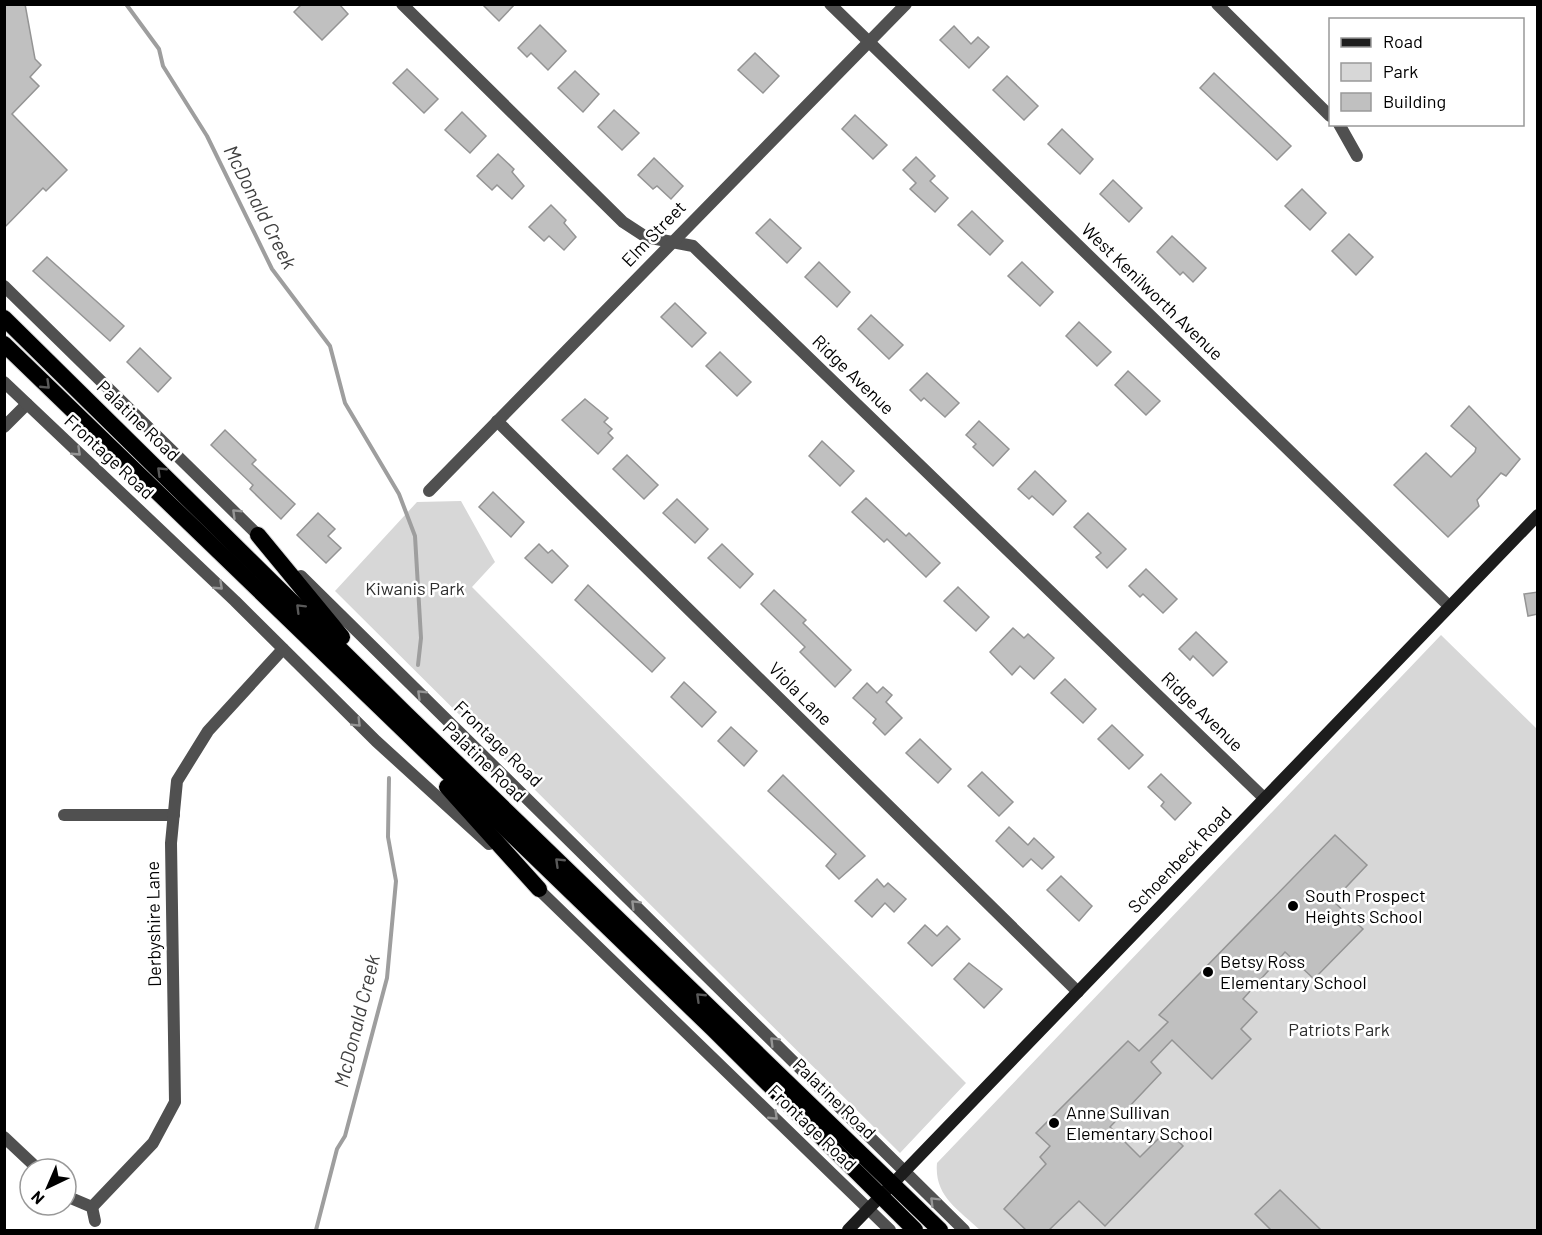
<svg xmlns="http://www.w3.org/2000/svg" width="1542" height="1235" font-family="Barlow,sans-serif">
	<style>
		.green { fill: #d7d7d7 }
		.lines { fill: none; stroke-linecap: round; stroke-linejoin: round }
		.stream { stroke: #9e9e9e; stroke-width: 4 }
		.building { fill: #c0c0c0; stroke: #949494; stroke-width: 1.5 }
		.trunk-casing { stroke: #dbdbdb; stroke-width: 18 }
		.minor { stroke: #505050; stroke-width: 12 }
		.tertiary { stroke: #505050; stroke-width: 12 }
		.secondary { stroke: #1d1d1d; stroke-width: 12 }
		.trunk { stroke: #000; stroke-width: 16 }
		.oneway { stroke: #595959 }
		.oneway2 { stroke: #969696 }
		.poi-dot { fill: #000; stroke: #fff; stroke-width: 2 }
		.labels { text-anchor: middle; stroke-width: 5; stroke-linejoin: round; paint-order: stroke }
		.street-label { font-size: 18px; fill: #000; stroke: #fff }
		.park-label { font-size: 18px; fill: #2e2e2e; stroke: #fff }
		.poi-label { font-size: 18px; fill: #000; stroke: #fff; text-anchor: start }
		.water-label { font-size: 20px; font-style: italic; fill: #3f3f3f; stroke: #fff }
	</style>
	<rect width="100%" height="100%" fill="#fff"/>
	<g class="green">
		<path d="M461 501 495 562 472 587 966 1083 900 1153 335 591 417 502Z"/>
		<path d="M1441 635 1537 729V1230H980C958 1209 934 1196 937 1163Z"/>
	</g>
	<g class="lines">
		<g class="stream">
			<path d="M126 4 159 49 163 66 207 136 272 269 330 346 345 403 399 494 415 536 421 638 418 665"/>
			<path d="M316 1230 337 1149 345 1136 387 978 396 881 388 837 389 778"/>
		</g>
	</g>
	<g class="building">
		<path d="M4 4H25L35 59 41 65 30 77 39 86 12 114 67 170 46 191 43 188 4 228Z"/>
		<path d="M302 4H339L348 14 322 40 294 12Z"/>
		<path d="M482 4H515L499 21Z"/>
		<path d="M540 25 566 51 548 70 531 53 527 57 518 48Z"/>
		<path d="M954 26 971 44 978 37 989 47 969 68 940 40Z"/>
		<path d="M755 53 779 76 763 93 738 70Z"/>
		<path d="M407 69 438 99 424 113 393 83Z"/>
		<path d="M575 71 599 94 583 112 558 88Z"/>
		<path d="M1214 73 1291 146 1277 160 1200 88Z"/>
		<path d="M1007 76 1038 106 1024 120 993 90Z"/>
		<path d="M614 110 639 133 622 150 598 127Z"/>
		<path d="M462 112 486 136 470 153 445 130Z"/>
		<path d="M855 115 887 145 873 159 842 129Z"/>
		<path d="M1062 129 1093 159 1080 174 1048 144Z"/>
		<path d="M498 154 514 169 512 172 524 186 512 199 497 185 492 190 477 176Z"/>
		<path d="M916 157 935 176 930 181 948 198 935 212 910 189 916 183 903 170Z"/>
		<path d="M654 158 683 186 671 199 657 186 653 189 638 175Z"/>
		<path d="M1113 180 1142 208 1129 222 1100 194Z"/>
		<path d="M1302 189 1326 213 1310 230 1285 206Z"/>
		<path d="M551 205 566 220 564 223 576 237 564 250 549 236 544 241 529 227Z"/>
		<path d="M972 211 1003 241 990 255 958 225Z"/>
		<path d="M770 219 801 248 787 263 756 233Z"/>
		<path d="M1349 234 1373 257 1356 275 1332 251Z"/>
		<path d="M1172 236 1206 268 1193 282 1183 272 1180 275 1157 252Z"/>
		<path d="M47 257 124 326 110 341 33 271Z"/>
		<path d="M819 262 850 292 837 307 805 277Z"/>
		<path d="M1022 262 1053 292 1040 306 1008 276Z"/>
		<path d="M675 303 706 333 692 347 661 317Z"/>
		<path d="M871 315 903 345 889 359 858 329Z"/>
		<path d="M1079 322 1111 352 1097 366 1066 336Z"/>
		<path d="M140 348 171 378 158 392 127 362Z"/>
		<path d="M720 352 751 382 737 396 706 366Z"/>
		<path d="M1128 371 1160 401 1146 415 1115 385Z"/>
		<path d="M927 373 959 403 945 417 924 398 921 401 910 390Z"/>
		<path d="M585 399 608 418 604 422 612 429 608 433 613 438 598 454 562 420Z"/>
		<path d="M1469 406 1520 459 1506 476 1501 473 1477 500 1479 506 1448 537 1394 485 1426 453 1451 477 1475 452 1476 448 1451 426Z"/>
		<path d="M979 421 1009 449 993 466 973 447 976 444 966 435Z"/>
		<path d="M225 430 256 460 252 464 295 504 281 519 250 489 253 485 211 445Z"/>
		<path d="M822 441 854 471 840 486 809 456Z"/>
		<path d="M627 455 658 485 644 499 613 469Z"/>
		<path d="M1035 471 1066 501 1053 515 1032 496 1029 499 1018 489Z"/>
		<path d="M493 492 524 522 511 537 479 507Z"/>
		<path d="M866 498 906 536 909 533 940 563 926 577 887 539 884 542 852 512Z"/>
		<path d="M677 499 708 529 695 543 663 513Z"/>
		<path d="M318 513 335 529 328 536 341 548 326 563 297 535Z"/>
		<path d="M1088 513 1126 549 1107 568 1096 557 1101 553 1074 527Z"/>
		<path d="M539 544 548 553 552 550 568 566 552 583 525 558Z"/>
		<path d="M722 544 753 574 740 588 708 558Z"/>
		<path d="M1146 569 1177 599 1163 613 1143 594 1140 597 1129 586Z"/>
		<path d="M588 585 665 658 652 672 575 600Z"/>
		<path d="M958 587 989 617 976 631 944 601Z"/>
		<path d="M774 590 806 620 803 623 851 670 835 687 800 652 805 647 761 604Z"/>
		<path d="M1538 592V614L1528 616 1524 594Z"/>
		<path d="M1013 628 1024 638 1028 634 1054 658 1034 679 1020 666 1012 675 990 652Z"/>
		<path d="M1196 632 1227 662 1213 676 1193 656 1190 660 1179 649Z"/>
		<path d="M1065 679 1096 709 1083 723 1051 693Z"/>
		<path d="M684 682 716 712 702 727 671 697Z"/>
		<path d="M867 683 877 693 883 687 892 695 886 702 902 718 885 735 873 723 876 719 853 698Z"/>
		<path d="M1112 725 1143 755 1129 769 1098 739Z"/>
		<path d="M731 727 757 751 744 766 718 741Z"/>
		<path d="M920 739 951 769 938 783 906 753Z"/>
		<path d="M982 772 1013 802 999 816 968 786Z"/>
		<path d="M1161 774 1191 803 1175 820 1161 806 1164 802 1148 787Z"/>
		<path d="M783 775 865 856 839 879 826 866 836 854 768 791Z"/>
		<path d="M1009 827 1028 845 1034 838 1054 857 1042 869 1031 859 1023 867 996 841Z"/>
		<path d="M1335 835 1367 865 1333 901 1363 929 1314 979 1285 952 1243 999 1257 1012 1241 1029 1251 1039 1212 1079 1172 1040 1151 1062 1161 1073 1110 1127 1140 1157 1167 1130 1183 1146 1105 1226 1079 1201 1049 1230H1026L1004 1209 1046 1164 1040 1157 1050 1146 1036 1133 1128 1041 1139 1051 1168 1022 1159 1015Z"/>
		<path d="M1061 876 1092 906 1079 921 1047 890Z"/>
		<path d="M877 879 884 887 888 883 906 899 894 912 885 903 872 917 855 901Z"/>
		<path d="M925 925 937 936 947 926 960 939 932 966 908 943Z"/>
		<path d="M969 963 1002 989 984 1008 954 979Z"/>
		<path d="M1280 1190 1321 1230H1271L1255 1214Z"/>
	</g>
	<g class="lines">
		<defs>
			<g id="trunk">
				<path d="M4 318 406 714 940 1230"/>
				<path d="M4 344 713 1029 915 1230"/>
				<path d="M258 535 342 637"/>
				<path d="M447 787 539 889"/>
			</g>
		</defs>
		<use href="#trunk" class="trunk-casing"/>
		<g class="minor">
			<path d="M402 4 623 222 646 237 693 246 1264 798"/>
			<path d="M830 4 1449 606"/>
			<path d="M1217 4 1330 116"/>
			<path d="M1339 124 1357 156"/>
			<path d="M497 421 1078 992"/>
			<path d="M4 427 27 404"/>
			<path d="M429 491 906 4"/>
			<path d="M64 815H174"/>
			<path d="M4 1137 38 1169"/>
			<path d="M66 1196 92 1207 95 1221"/>
			<path d="M92 1207 153 1143 175 1102 171 843 177 781 208 731 283 649"/>
		</g>
		<g class="tertiary">
			<path d="M4 286 262 539"/>
			<path d="M4 382 235 601 376 741 489 844"/>
			<path d="M301 576 964 1230"/>
			<path d="M533 884 890 1230"/>
		</g>
		<path class="secondary" d="M848 1230 1538 515"/>
		<use href="#trunk" class="trunk"/>
	</g>
	<defs><path id="oneway-chevron" d="M-2-3.5L2.5 0L-2 3.5" fill="none" stroke-width="1.6" stroke-linecap="round" stroke-linejoin="round" transform="scale(1.5)"/></defs>
	<g class="oneway">
		<use href="#oneway-chevron" transform="translate(46 385) rotate(44)"/>
		<use href="#oneway-chevron" transform="translate(161 471) rotate(-136)"/>
		<use href="#oneway-chevron" transform="translate(300 608) rotate(-135)"/>
		<use href="#oneway-chevron" transform="translate(559 862) rotate(-136)"/>
		<use href="#oneway-chevron" transform="translate(700 997) rotate(-136)"/>
	</g>
	<g class="oneway2">
		<use href="#oneway-chevron" transform="translate(77 452) rotate(43)"/>
		<use href="#oneway-chevron" transform="translate(236 513) rotate(-136)"/>
		<use href="#oneway-chevron" transform="translate(219 586) rotate(43)"/>
		<use href="#oneway-chevron" transform="translate(421 694) rotate(-136)"/>
		<use href="#oneway-chevron" transform="translate(357 723) rotate(45)"/>
		<use href="#oneway-chevron" transform="translate(635 904) rotate(-135)"/>
		<use href="#oneway-chevron" transform="translate(774 1041) rotate(-135)"/>
		<use href="#oneway-chevron" transform="translate(774 1116) rotate(44)"/>
		<use href="#oneway-chevron" transform="translate(934 1201) rotate(-135)"/>
	</g>
	<g class="poi-dot">
		<circle cx="1293" cy="906" r="6"/>
		<circle cx="1208" cy="972" r="6"/>
		<circle cx="1054" cy="1123" r="6"/>
	</g>
	<g class="labels">
		<g class="street-label">
			<text transform="translate(654 234) rotate(-46)" y="6">Elm Street</text>
			<text transform="translate(1152 292) rotate(44)" y="6">West Kenilworth Avenue</text>
			<text transform="translate(853 375) rotate(44)" y="6">Ridge Avenue</text>
			<text transform="translate(138 421) rotate(44)" y="6">Palatine Road</text>
			<text transform="translate(109 457) rotate(43)" y="6">Frontage Road</text>
			<text transform="translate(800 694) rotate(45)" y="6">Viola Lane</text>
			<text transform="translate(1202 712) rotate(44)" y="6">Ridge Avenue</text>
			<text transform="translate(498 744) rotate(44)" y="6">Frontage Road</text>
			<text transform="translate(484 762) rotate(44)" y="6">Palatine Road</text>
			<text transform="translate(1180 860) rotate(-46)" y="6">Schoenbeck Road</text>
			<text transform="translate(154 924) rotate(-91)" y="6">Derbyshire Lane</text>
			<text transform="translate(834 1099) rotate(44)" y="6">Palatine Road</text>
			<text transform="translate(812 1128) rotate(44)" y="6">Frontage Road</text>
		</g>
		<g class="park-label">
			<text x="415" y="595">Kiwanis Park</text>
			<text x="1339" y="1036">Patriots Park</text>
		</g>
		<g class="poi-label">
			<text x="1305" y="902">South Prospect<tspan x="1305" dy="21">Heights School</tspan></text>
			<text x="1220" y="968">Betsy Ross<tspan x="1220" dy="21">Elementary School</tspan></text>
			<text x="1066" y="1119">Anne Sullivan<tspan x="1066" dy="21">Elementary School</tspan></text>
		</g>
		<g class="water-label">
			<text transform="translate(260 207) rotate(63)" y="7">McDonald Creek</text>
			<text transform="translate(357 1021) rotate(-76)" y="7">McDonald Creek</text>
		</g>
	</g>
	<rect width="1542" height="1235" fill="none" stroke="#000000" stroke-width="12"/>
	<rect x="1329" y="18" width="195" height="108" fill="#ffffff" stroke="#999999" stroke-width="1.5"/>
	<rect x="1341" y="38" width="30" height="9" fill="#1d1d1d" stroke="#999999" stroke-width="1.5"/>
	<text x="1383" y="48" font-size="18" fill="#000000">Road</text>
	<rect x="1341" y="63" width="30" height="18" fill="#d7d7d7" stroke="#999999" stroke-width="1.5"/>
	<text x="1383" y="78" font-size="18" fill="#000000">Park</text>
	<rect x="1341" y="93" width="30" height="18" fill="#c0c0c0" stroke="#999999" stroke-width="1.5"/>
	<text x="1383" y="108" font-size="18" fill="#000000">Building</text>
	<g transform="translate(48 1187) rotate(224)"><circle r="28" fill="#ffffff" stroke="#999999" stroke-width="1.5"/>
	<path d="M0-4.5L10 22L0 15L-10 22Z" fill="#000000"/>
	<text y="-9" font-size="16" font-weight="bold" text-anchor="middle" fill="#000000">N</text>
	</g>
</svg>
